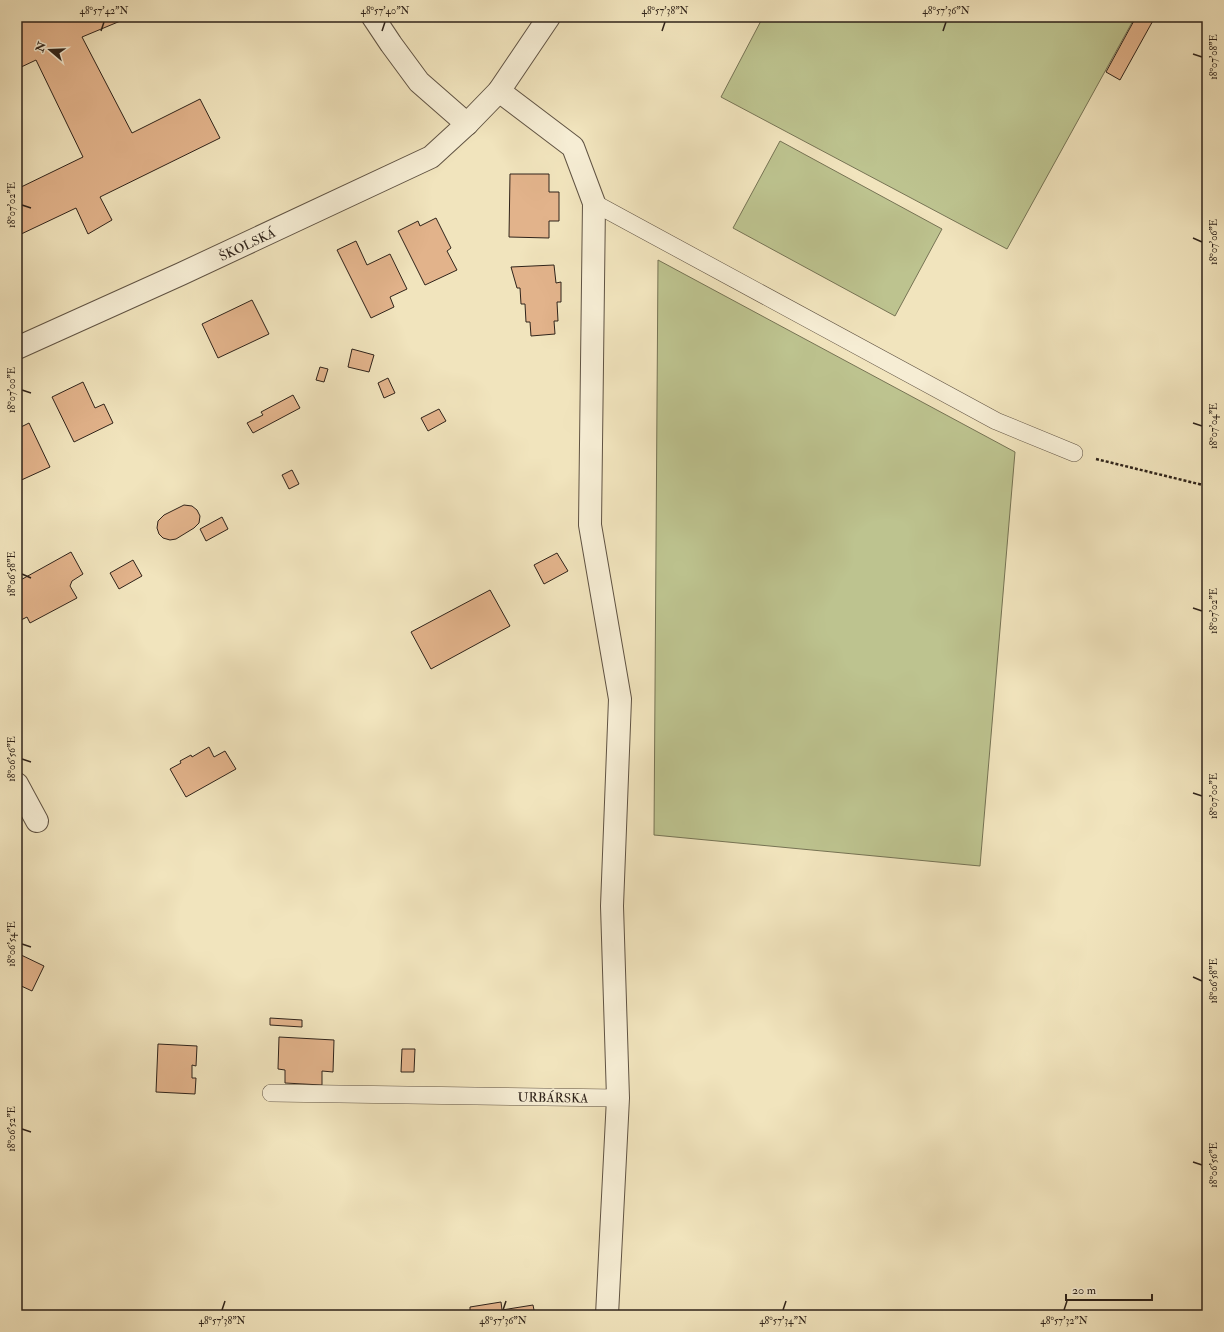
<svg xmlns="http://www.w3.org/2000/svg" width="1224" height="1332" font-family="'IM FELL Double Pica',serif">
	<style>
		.green { fill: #bdc38f; stroke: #767354 }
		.building { fill: #e2b38b; stroke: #2f231a }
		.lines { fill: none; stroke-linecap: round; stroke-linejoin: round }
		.lane-casing { stroke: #605343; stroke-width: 18 }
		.street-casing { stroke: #605343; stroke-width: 24 }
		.path { stroke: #2f231a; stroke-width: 2.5; stroke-dasharray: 3 2; stroke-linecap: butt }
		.lane { stroke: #f6edd4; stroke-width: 17 }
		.street { stroke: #f6edd4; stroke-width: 22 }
		.ticks { fill: none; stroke: #2f231a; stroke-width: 1.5 }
		.labels { text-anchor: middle; stroke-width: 3.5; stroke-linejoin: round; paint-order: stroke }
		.street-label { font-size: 13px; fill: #2f231a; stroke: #f6edd4 }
		.neatline { fill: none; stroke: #2f231a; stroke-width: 1.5 }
		.ticks-label { font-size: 10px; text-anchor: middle; fill: #2f231a }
	</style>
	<rect width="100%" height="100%" fill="#f1e4bd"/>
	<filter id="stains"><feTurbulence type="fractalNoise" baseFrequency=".005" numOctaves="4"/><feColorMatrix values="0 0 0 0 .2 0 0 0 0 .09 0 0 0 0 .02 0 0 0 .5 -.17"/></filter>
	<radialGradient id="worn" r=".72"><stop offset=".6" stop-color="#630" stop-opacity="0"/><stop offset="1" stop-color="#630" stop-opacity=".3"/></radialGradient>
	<g class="green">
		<path d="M763 17H1135L1007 249 721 97Z"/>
		<path d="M780 141 942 229 895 316 733 228Z"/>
		<path d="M658 260 1015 452 980 866 654 835Z"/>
	</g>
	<g class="building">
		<path d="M31 17H130L82 37 132 133 200 99 220 138 100 197 112 220 88 234 76 208 17 236V189L83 157 36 60 17 69V24Z"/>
		<path d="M1136 17H1155L1120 80 1106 72Z"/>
		<path d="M510 174H549V192H559V221H549V238L509 237Z"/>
		<path d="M436 218 451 248 447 251 457 270 425 285 398 231 418 221 420 226Z"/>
		<path d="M356 241 367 265 390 254 407 289 390 297 394 307 371 318 337 250Z"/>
		<path d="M554 265 556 283 561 282V302H557L558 321H554L555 334 531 336 530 322H526L525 304H521L520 288H517L511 267Z"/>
		<path d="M252 300 269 334 218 358 202 324Z"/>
		<path d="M352 349 374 355 369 372 348 367Z"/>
		<path d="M320 367 328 369 324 382 316 380Z"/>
		<path d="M388 378 395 393 384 398 378 383Z"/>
		<path d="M83 382 95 408 104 404 113 423 74 442 52 397Z"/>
		<path d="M293 395 300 408 253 433 247 423 263 415 261 412Z"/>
		<path d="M439 409 446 421 428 431 421 418Z"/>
		<path d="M29 423 50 467 17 482V429Z"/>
		<path d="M292 470 299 484 289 489 282 475Z"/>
		<path d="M184 505 192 506 197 510 200 516 199 523 194 528 176 539 170 540 163 538 159 534 157 528 158 521 164 515Z"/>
		<path d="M222 517 228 529 206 541 200 529Z"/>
		<path d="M71 552 83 574 72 581 70 586 77 598 30 623 27 617 17 622V582Z"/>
		<path d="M557 553 568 571 544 584 534 565Z"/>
		<path d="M133 560 142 576 119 589 110 573Z"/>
		<path d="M490 590 510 626 431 669 411 632Z"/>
		<path d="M209 747 214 757 225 751 236 769 186 797 170 769 181 763 180 761 191 755 192 757Z"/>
		<path d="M17 953 44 966 32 991 17 984Z"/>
		<path d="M270 1018 302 1020V1027L270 1025Z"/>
		<path d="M279 1037 334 1040 333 1072 322 1071V1085L285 1083V1070L278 1069Z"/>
		<path d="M158 1044 197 1046 196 1066 192 1065V1078H196L195 1094 156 1092Z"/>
		<path d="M402 1049H415L414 1072H401Z"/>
		<path d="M501 1302 502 1310 533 1305 535 1315H470V1307Z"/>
	</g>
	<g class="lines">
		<defs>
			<g id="lane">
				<path d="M594 203 996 421 1074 453"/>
				<path d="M271 1093 618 1098"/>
			</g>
			<g id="street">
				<path d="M373 17 391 44 419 82 467 124"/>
				<path d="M499 91 573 147 594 203 590 525 620 699 612 906 618 1098 607 1315"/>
				<path d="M17 348 181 274 431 157 467 124 499 91 549 17"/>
				<path d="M17 784 37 821"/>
			</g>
		</defs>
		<use href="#lane" class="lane-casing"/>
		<use href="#street" class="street-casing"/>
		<path class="path" d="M1096 459 1207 486"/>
		<use href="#lane" class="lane"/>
		<use href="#street" class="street"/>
	</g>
	<path class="ticks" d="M101 31 104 22M382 31 385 22M662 31 665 22M943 31 946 22M1193 54 1202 57M22 205 31 208M1193 238 1202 242M22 390 31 393M1193 423 1202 426M22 574 31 578M1193 608 1202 611M22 759 31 762M1193 793 1202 796M22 944 31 947M1193 977 1202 981M22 1129 31 1132M1193 1162 1202 1165M222 1310 225 1301M503 1310 506 1301M783 1310 786 1301M1064 1310 1067 1301"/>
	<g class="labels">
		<g class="street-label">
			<text transform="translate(247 244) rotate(-25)" y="5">ŠKOLSKÁ</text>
			<text transform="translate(553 1097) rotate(1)" y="5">URBÁRSKA</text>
		</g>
	</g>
	<rect width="1224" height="1332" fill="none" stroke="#f1e4bd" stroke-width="44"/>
	<g transform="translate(50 50) rotate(289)" stroke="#f6edd4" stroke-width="3" paint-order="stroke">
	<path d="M0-3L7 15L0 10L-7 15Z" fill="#2f231a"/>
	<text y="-6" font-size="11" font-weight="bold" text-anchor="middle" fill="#2f231a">N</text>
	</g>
	<path d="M1066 1294v6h86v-6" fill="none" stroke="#2f231a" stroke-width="2"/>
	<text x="1072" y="1294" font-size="12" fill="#2f231a" stroke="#f6edd4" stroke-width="3" paint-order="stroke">20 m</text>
	<rect x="22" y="22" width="1180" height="1288" class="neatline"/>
	<g class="ticks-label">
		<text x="104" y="14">48°57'42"N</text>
		<text x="385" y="14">48°57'40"N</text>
		<text x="665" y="14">48°57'38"N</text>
		<text x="946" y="14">48°57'36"N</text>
		<text transform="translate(1213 57) rotate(-90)" y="4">18°07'08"E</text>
		<text transform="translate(11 205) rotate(-90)" y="4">18°07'02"E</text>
		<text transform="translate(1213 242) rotate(-90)" y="4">18°07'06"E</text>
		<text transform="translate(11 390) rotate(-90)" y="4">18°07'00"E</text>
		<text transform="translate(1213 426) rotate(-90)" y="4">18°07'04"E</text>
		<text transform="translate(11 574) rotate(-90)" y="4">18°06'58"E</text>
		<text transform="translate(1213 611) rotate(-90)" y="4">18°07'02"E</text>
		<text transform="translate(11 759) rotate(-90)" y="4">18°06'56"E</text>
		<text transform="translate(1213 796) rotate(-90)" y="4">18°07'00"E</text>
		<text transform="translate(11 944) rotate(-90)" y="4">18°06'54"E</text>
		<text transform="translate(1213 981) rotate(-90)" y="4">18°06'58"E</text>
		<text transform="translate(11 1129) rotate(-90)" y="4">18°06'52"E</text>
		<text transform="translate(1213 1165) rotate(-90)" y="4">18°06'56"E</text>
		<text x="222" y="1324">48°57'38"N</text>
		<text x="503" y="1324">48°57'36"N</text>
		<text x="783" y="1324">48°57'34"N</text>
		<text x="1064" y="1324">48°57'32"N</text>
	</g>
	<rect width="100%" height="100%" filter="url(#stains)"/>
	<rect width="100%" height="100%" fill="url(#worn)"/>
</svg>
